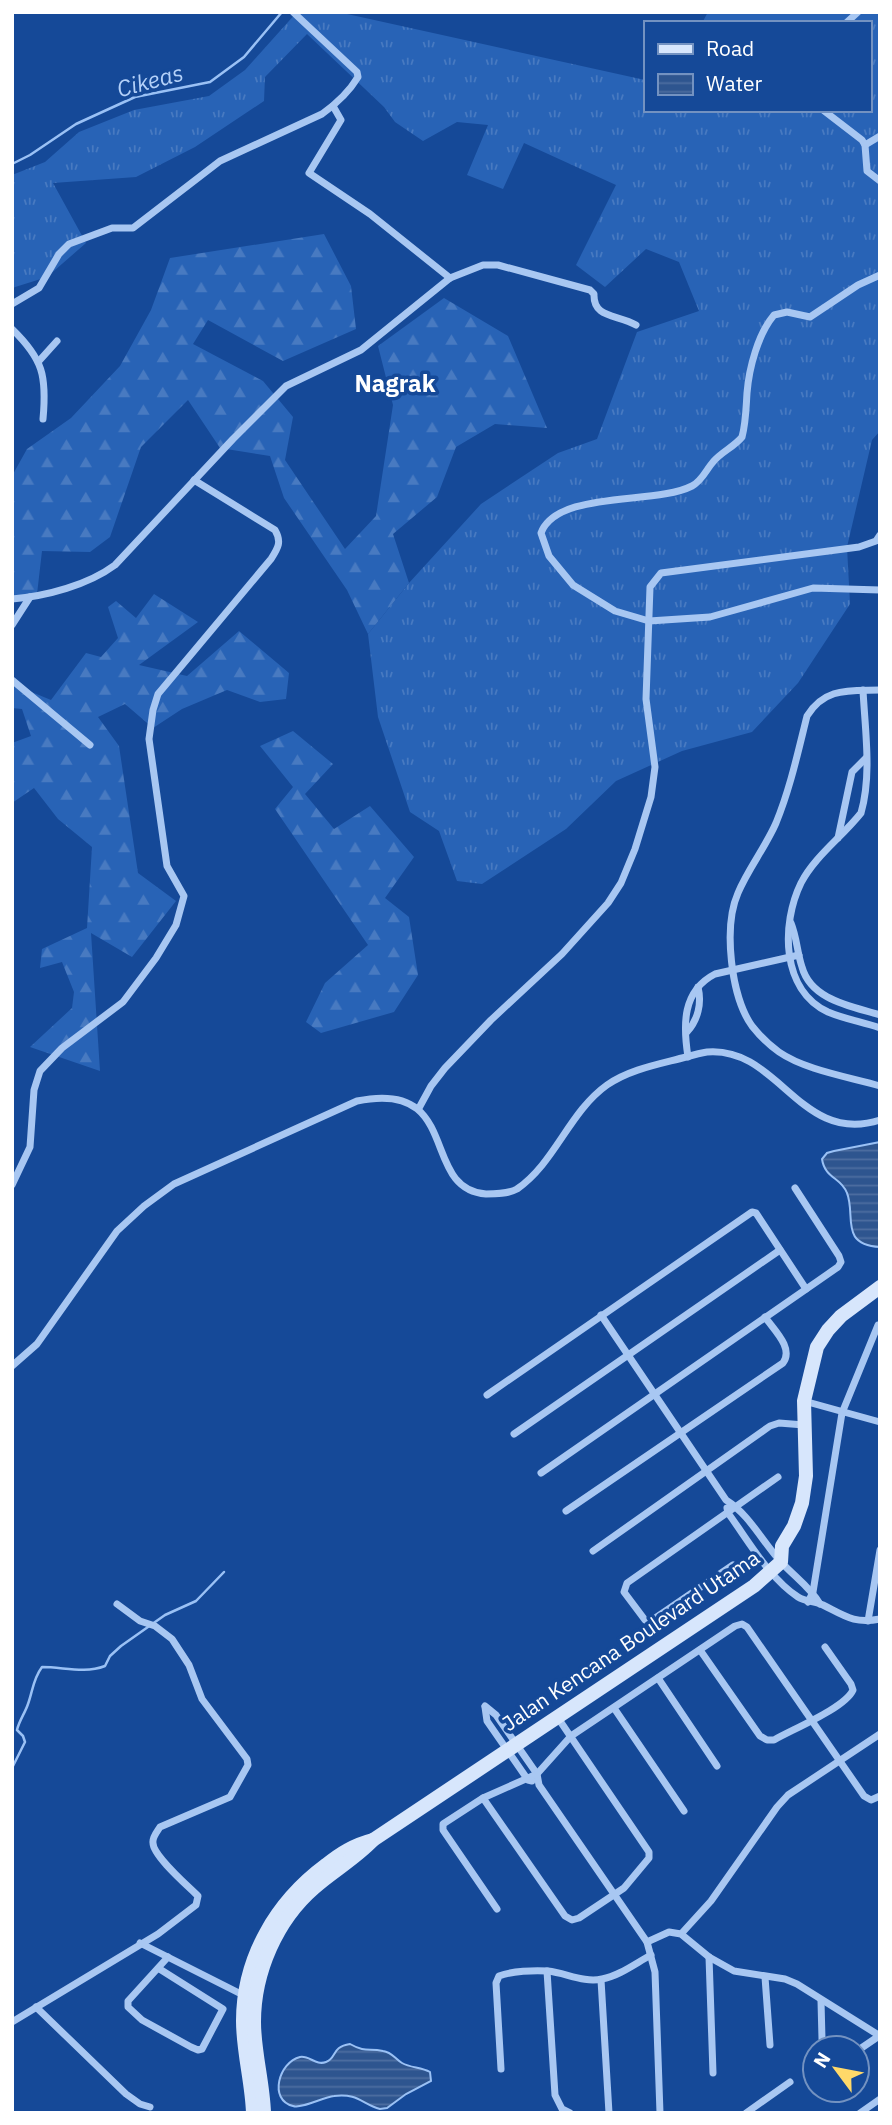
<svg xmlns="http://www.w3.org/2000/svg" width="892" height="2125" font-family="'IBM Plex Sans',sans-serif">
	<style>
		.grass { fill: url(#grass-tufts) }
		.forest { fill: url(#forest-firs) }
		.water { fill: url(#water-rules); stroke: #9ac1f5; stroke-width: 2 }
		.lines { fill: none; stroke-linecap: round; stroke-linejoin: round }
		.stream { stroke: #9ac1f5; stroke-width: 2.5 }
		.street { stroke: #a8c7f2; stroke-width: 7 }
		.secondary { stroke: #d7e6fc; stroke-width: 14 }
		.labels { text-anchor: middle; stroke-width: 7; stroke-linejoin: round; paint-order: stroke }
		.street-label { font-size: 21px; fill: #fff; stroke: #154998 }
		.water-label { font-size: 23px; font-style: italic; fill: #b4d1f9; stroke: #154998 }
		.quarter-label { font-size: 24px; font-weight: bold; fill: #fff; stroke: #154998 }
	</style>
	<defs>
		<pattern id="grass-tufts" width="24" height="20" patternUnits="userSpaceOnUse" patternTransform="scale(1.75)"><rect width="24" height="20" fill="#2863b6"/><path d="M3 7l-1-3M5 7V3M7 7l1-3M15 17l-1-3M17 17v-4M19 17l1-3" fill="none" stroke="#487ac1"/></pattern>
		<pattern id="forest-firs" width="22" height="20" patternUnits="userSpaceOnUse" patternTransform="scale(1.75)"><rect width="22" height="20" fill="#2863b6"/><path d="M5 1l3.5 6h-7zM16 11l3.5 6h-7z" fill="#487ac1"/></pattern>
		<pattern id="water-rules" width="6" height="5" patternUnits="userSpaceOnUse" patternTransform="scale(1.75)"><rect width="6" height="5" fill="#2e558f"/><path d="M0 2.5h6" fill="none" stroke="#4d6ea0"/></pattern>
	</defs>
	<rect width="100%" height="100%" fill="#154998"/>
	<path class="grass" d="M297 12H338L645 80V110H869V23H702L708 12H880V431L872 440 847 547 850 604 798 683 752 732 682 751 616 781 566 829 482 884 457 881 439 831 410 812 378 717 368 634 409 583 481 504 558 453 597 439 637 332 699 311 679 262 646 249 605 287 576 265 616 185 524 143 503 189 467 175 488 125 457 122 423 141 395 122 384 107 307 34 265 77 264 101 195 147 136 177 53 183 86 243 47 277 12 288V175L45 162 79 132 134 110 209 96 245 70Z"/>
	<g class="forest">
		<path d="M324 234 351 286 356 329 283 361 208 320 193 344 263 381 293 417 285 460 345 549 376 516 393 405 378 346 444 298 508 336 547 428 495 424 456 447 437 497 393 534 409 583 368 634 347 590 284 498 270 456 220 448 188 400 141 447 110 537 90 552 42 551 37 594 31 602 12 599V476L27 449 71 418 120 366 151 310 170 258Z"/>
		<path d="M154 594 198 622 139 665 187 676 239 631 289 673 286 699 260 702 227 690 182 709 153 728 125 704 98 717 119 746 138 873 176 901 132 957 91 933 100 1071 30 1047 72 1008 74 992 62 962 40 968 42 949 87 928 92 847 58 819 34 788 12 803V743L31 736 22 709 12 708V684L51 700 86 653 101 657 118 638 108 607 116 601 136 618Z"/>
		<path d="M293 731 333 764 305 794 334 829 370 806 414 857 385 898 409 917 418 975 394 1012 321 1033 306 1022 325 983 368 945 275 809 293 787 260 746Z"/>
	</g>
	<g class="water">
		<path d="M880 1142V1247C839 1245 856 1215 847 1193 841 1177 825 1179 822 1159L827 1153 834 1151Z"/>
		<path d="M350 2044C366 2053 368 2048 383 2051 392 2052 395 2059 402 2063 411 2068 421 2067 430 2072L431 2081 406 2094 387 2108 380 2109C362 2104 358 2093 334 2096 323 2097 302 2109 293 2106 268 2100 279 2062 300 2057 309 2055 316 2066 326 2062 337 2058 331 2047 350 2044Z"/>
	</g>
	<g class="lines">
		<g class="stream">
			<path d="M12 164 30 155 76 124 135 97 210 82 244 57 282 12"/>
			<path d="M12 1768 25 1742 23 1736 17 1730C19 1721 25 1713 28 1704 33 1690 33 1679 42 1667 64 1667 84 1674 105 1666L110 1656 121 1646 165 1615 196 1601 224 1572"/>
		</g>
		<g class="street">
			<path d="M846 23 858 12"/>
			<path d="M333 106 341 120 309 173 370 214 450 278"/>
			<path d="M823 110 862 140 865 145 867 171 880 181"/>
			<path d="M865 145 880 136"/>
			<path d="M880 275 858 285 810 317 787 312 774 315C758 334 749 368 747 393 746 408 746 422 742 437 734 447 721 452 713 462 706 470 702 481 692 486 655 505 557 490 541 533L549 556 573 585 615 611 649 621 710 617 813 588 880 590"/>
			<path d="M12 304 39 288 59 254 69 244 112 228H133L220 161 322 114C336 104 349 92 358 77L357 72 293 12"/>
			<path d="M12 329C43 359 47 376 43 419"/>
			<path d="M39 361 57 341"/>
			<path d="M12 599C47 596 88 585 115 565L233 439 286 386 361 350 450 278 483 265H498L590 290 594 294C593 319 618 314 636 325"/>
			<path d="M12 625 30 597"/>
			<path d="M12 680 90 745"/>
			<path d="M863 690C865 730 872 775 861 813 842 837 815 856 801 883 781 924 781 990 828 1012 844 1019 863 1022 880 1028"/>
			<path d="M880 690C849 691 825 687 807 716 798 752 790 789 776 823 765 848 748 869 738 893 723 927 731 997 752 1026 760 1036 769 1045 779 1052 805 1070 849 1077 880 1086"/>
			<path d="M838 838 852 772 866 758"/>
			<path d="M791 923C797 938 797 952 802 967 811 1000 851 1006 880 1015"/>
			<path d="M687 1032C698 1020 702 1003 698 987"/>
			<path d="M688 1057C683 1025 682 991 715 974L799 955"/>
			<path d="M419 1108 431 1086 445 1068 491 1020 562 954 608 903 621 883 635 849 651 797 655 767 646 699 650 587 661 573 859 547 876 541 880 535"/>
			<path d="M12 1185 30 1147 34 1090 40 1071 62 1048 123 1002 156 958 176 925 184 896 167 866 149 739 153 710 158 694 271 559C278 548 282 542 275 530L194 480"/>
			<path d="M601 1315 726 1500C750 1515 763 1543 782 1563 795 1577 810 1587 820 1604"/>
			<path d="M12 1366 37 1344 117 1231 144 1206 174 1184 357 1101C463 1079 419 1189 486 1194 496 1194 508 1194 517 1189 555 1163 569 1112 607 1085 630 1069 660 1064 686 1057 693 1055 700 1053 707 1052 779 1046 800 1146 880 1120"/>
			<path d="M487 1395 752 1212 756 1213 806 1289"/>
			<path d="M804 1401 880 1422"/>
			<path d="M514 1434 780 1250"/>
			<path d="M541 1473 838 1267 841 1262 839 1256 795 1188"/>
			<path d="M727 1508 728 1513C748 1540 769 1578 798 1597 806 1602 815 1601 823 1605 845 1616 854 1624 880 1619"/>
			<path d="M566 1511 783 1363C794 1348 774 1330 765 1317"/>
			<path d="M593 1551 770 1426 779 1423 804 1425"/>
			<path d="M733 1565 651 1621 645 1620 624 1592 627 1583 778 1477"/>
			<path d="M808 1602 813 1592 842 1413 878 1325"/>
			<path d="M868 1621 880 1550"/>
			<path d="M700 1650 760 1736 767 1740H774C793 1729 845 1708 853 1690L851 1684 825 1647"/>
			<path d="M658 1678 717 1766"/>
			<path d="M485 1706 496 1715 537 1774 539 1785 647 1942 655 1972 660 2113"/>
			<path d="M485 1707 487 1721 528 1780 532 1781"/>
			<path d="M614 1708 684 1811"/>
			<path d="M483 1798 565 1916 572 1920 579 1918 624 1888 649 1858V1852L558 1718"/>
			<path d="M497 1909 443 1830V1824L483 1798 537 1774 571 1736 735 1626 742 1624 747 1627 864 1796 871 1800 880 1796"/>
			<path d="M681 1934 711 1901 777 1807 788 1795 880 1734"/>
			<path d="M647 1942 669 1932 681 1934 709 1957 734 1971 785 1979 797 1984 880 2036"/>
			<path d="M140 1943 245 1996"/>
			<path d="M709 1957 713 2073"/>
			<path d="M158 1968 223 2009 202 2049 198 2050 191 2047 142 2020 128 2007V2001L168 1957"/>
			<path d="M547 1971 555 2095 562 2109 570 2113"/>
			<path d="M765 1977 770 2045"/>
			<path d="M601 1980 609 2113"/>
			<path d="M821 2001 822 2039"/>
			<path d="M36 2007 126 2094 140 2104 150 2107"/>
			<path d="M12 2022 158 1934 196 1905 198 1896C188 1886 153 1856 153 1843 152 1837 157 1832 160 1827L230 1797 248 1765 247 1759 202 1699 189 1665 172 1639 155 1626 140 1621 117 1604"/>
			<path d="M857 2051 879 2036"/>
			<path d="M501 2069 496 1983 499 1976C512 1971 534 1970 548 1971 566 1973 584 1983 602 1979 619 1976 636 1963 651 1955"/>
			<path d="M746 2113 790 2082"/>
			<path d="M860 2113 880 2099"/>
		</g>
		<g class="secondary">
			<path d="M253 2113C252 2082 243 2052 243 2021 243 1958 276 1902 326 1865 341 1853 354 1845 373 1840"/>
			<path d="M264 2113C263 2082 254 2052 254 2022 254 1972 277 1920 314 1888 333 1871 355 1859 373 1840L754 1586 781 1562 782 1546 794 1526 802 1503 806 1476 804 1401 817 1347 828 1330 841 1316 880 1287"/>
		</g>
	</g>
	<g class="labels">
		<g class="street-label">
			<text transform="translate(631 1641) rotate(-34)" y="7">Jalan Kencana Boulevard Utama</text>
		</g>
		<g class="water-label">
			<text transform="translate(150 81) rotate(-15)" y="8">Cikeas</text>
		</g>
		<g class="quarter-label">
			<text x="395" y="392">Nagrak</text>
		</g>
	</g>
	<rect width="892" height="2125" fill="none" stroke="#ffffff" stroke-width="28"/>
	<rect x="644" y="21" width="228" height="91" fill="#154998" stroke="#7392c1" stroke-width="2"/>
	<rect x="658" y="44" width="35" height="10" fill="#d7e6fc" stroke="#7392c1" stroke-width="2"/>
	<text x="706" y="56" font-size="21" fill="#ffffff">Road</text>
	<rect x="658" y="74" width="35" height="21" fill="url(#water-rules)" stroke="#7392c1" stroke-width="2"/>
	<text x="706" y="91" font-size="21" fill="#ffffff">Water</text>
	<g transform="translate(836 2069) rotate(302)"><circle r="33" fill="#154998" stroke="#7392c1" stroke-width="2"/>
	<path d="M0-5L12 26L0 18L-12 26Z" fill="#ffd969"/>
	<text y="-10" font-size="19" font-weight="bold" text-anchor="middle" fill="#ffffff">N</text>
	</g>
</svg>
